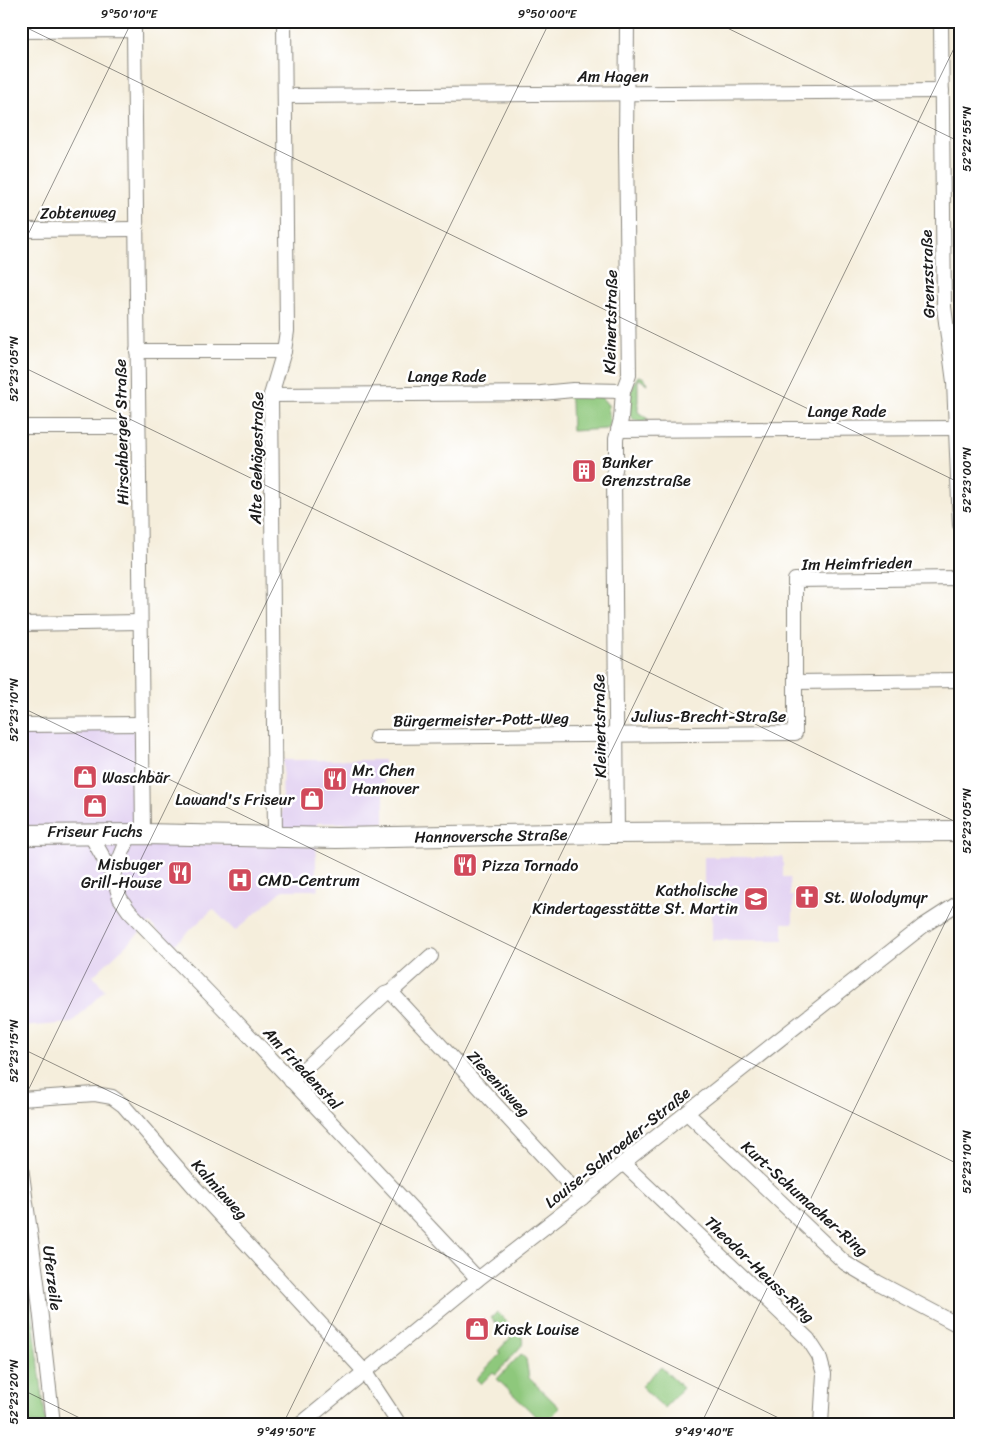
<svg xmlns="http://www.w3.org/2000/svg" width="981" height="1445" font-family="Sriracha,sans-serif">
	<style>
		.built { fill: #e3d3f2 }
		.green { fill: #8ec87b; stroke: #55724c }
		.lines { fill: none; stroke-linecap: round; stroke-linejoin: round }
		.minor-casing { stroke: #88857c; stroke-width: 16 }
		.secondary-casing { stroke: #88857c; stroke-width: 22 }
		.minor { stroke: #fff; stroke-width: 14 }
		.secondary { stroke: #fff; stroke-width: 20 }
		.ticks { fill: none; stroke: #1c1c1c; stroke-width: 1; stroke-opacity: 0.45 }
		.labels { text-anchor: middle; stroke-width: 5; stroke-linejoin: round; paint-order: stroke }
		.street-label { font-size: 16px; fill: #1c1c1c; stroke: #fff }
		.poi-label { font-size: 16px; fill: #1c1c1c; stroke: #fff; text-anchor: start }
		.neatline { fill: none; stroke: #1c1c1c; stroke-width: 2 }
		.ticks-label { font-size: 12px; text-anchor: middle; fill: #1c1c1c }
	</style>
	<rect width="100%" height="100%" fill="#fff"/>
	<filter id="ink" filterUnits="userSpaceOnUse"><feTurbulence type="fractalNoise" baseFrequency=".02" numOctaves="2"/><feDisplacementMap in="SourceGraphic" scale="10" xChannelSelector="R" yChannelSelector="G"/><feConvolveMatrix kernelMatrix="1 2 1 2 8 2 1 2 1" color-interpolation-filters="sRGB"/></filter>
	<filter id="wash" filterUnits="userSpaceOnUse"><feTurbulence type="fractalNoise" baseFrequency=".0096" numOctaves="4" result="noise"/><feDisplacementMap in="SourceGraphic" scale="20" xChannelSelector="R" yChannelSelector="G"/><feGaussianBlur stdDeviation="1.12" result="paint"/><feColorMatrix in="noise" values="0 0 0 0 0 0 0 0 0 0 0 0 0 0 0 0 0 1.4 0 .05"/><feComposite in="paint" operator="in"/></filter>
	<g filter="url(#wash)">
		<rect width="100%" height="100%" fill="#f5eedc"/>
		<g class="built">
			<path d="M137 728 139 842 281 845 283 760H384V823H317L316 861V884H317L318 890H283L235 931 213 909 173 946 150 923 93 976 105 990 71 1023 21 1027V730Z"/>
			<path d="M704 857H783V877H790V896H793V923H783V940H712V907H720V897L704 896Z"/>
		</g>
		<g class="green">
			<path d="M638 376C644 377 646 379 647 384L639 379 638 380V412L648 419 644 423C631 422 624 411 628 399 629 395 632 391 633 387 635 383 635 380 638 376Z"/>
			<path d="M564 394 601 397 608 405 610 423 609 428 606 429 572 431 571 401Z"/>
			<path d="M21 1217 46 1424H21Z"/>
			<path d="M497 1312 522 1337 523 1344 496 1374 493 1372 481 1384 476 1379 501 1353 498 1351 511 1337 491 1318Z"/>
			<path d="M521 1354 526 1359 529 1378 560 1408 544 1424 497 1379Z"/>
			<path d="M661 1367 683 1388 664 1408 641 1386Z"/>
		</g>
	</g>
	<g filter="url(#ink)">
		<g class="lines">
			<defs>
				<g id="minor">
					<path d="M941 21 944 307 954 382 960 525"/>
					<path d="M21 31 134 30 143 834"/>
					<path d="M285 96 942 91"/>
					<path d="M21 230 136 229"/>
					<path d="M137 351H284"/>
					<path d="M271 395 541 393 573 390 623 391"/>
					<path d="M21 427H138"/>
					<path d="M618 430 957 428"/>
					<path d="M21 624 140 622"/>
					<path d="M795 682 960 680"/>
					<path d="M21 725 142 724"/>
					<path d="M376 737 795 733V580L960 578"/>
					<path d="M617 833 614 474 616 465V439L621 419 623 391 629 375 626 144 627 21"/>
					<path d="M90 834 113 875 130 834"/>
					<path d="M275 837 271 395 284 351 287 331 284 21"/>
					<path d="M113 875 120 898 129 911 229 1014 478 1279"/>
					<path d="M391 992 582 1198"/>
					<path d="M291 1081 385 994 391 992 431 956"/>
					<path d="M21 1099 95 1094 112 1097 123 1105 196 1189 364 1371 399 1424"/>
					<path d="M687 1113 845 1263 877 1282 960 1326"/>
					<path d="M623 1163 808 1339 819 1356 824 1374 821 1424"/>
					<path d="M21 1167 37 1282 53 1424"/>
					<path d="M301 1424 478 1279 582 1198 623 1163 923 926 960 902"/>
				</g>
				<g id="secondary">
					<path id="s1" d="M21 835 143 834 336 838 610 833 960 831"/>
				</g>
			</defs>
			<use href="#minor" class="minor-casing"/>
			<use href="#secondary" class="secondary-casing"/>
			<use href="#minor" class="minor"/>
			<use href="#secondary" class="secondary"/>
		</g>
	</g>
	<path class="ticks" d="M713 21 960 142M21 25 960 483M21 249 132 21M21 366 960 824M21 707 960 1165M21 1048 791 1424M21 1105 550 21M21 1389 92 1424M283 1424 960 36M701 1424 960 892"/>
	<defs>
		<symbol id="building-square" viewBox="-11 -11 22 22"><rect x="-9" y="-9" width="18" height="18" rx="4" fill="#d1495b" stroke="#fff"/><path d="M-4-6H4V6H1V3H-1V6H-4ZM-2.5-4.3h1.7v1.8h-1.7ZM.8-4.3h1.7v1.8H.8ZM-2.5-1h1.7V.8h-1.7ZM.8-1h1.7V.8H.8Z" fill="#fff"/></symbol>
		<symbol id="shop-square" viewBox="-11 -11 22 22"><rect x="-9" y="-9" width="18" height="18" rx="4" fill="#d1495b" stroke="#fff"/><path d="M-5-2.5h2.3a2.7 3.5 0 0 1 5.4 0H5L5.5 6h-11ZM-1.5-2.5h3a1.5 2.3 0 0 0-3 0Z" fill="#fff"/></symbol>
		<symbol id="restaurant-square" viewBox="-11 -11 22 22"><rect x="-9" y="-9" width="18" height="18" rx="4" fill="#d1495b" stroke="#fff"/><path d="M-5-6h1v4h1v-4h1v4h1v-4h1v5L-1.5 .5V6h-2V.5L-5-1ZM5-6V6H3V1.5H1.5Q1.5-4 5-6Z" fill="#fff"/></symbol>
		<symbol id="hospital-square" viewBox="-11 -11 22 22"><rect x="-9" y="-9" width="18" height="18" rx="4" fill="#d1495b" stroke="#fff"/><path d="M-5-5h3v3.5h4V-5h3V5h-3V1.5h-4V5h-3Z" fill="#fff"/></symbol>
		<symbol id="church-square" viewBox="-11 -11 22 22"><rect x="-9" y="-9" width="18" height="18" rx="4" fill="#d1495b" stroke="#fff"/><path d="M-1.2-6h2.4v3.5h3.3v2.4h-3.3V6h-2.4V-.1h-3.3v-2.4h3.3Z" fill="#fff"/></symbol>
		<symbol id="school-square" viewBox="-11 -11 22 22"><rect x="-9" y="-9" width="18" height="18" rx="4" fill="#d1495b" stroke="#fff"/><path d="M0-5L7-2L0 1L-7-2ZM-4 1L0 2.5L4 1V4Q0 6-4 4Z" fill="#fff"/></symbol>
	</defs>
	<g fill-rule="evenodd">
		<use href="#building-square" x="570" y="457" width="28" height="28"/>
		<use href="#shop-square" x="71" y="763" width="28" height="28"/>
		<use href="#restaurant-square" x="321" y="765" width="28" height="28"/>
		<use href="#shop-square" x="298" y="785" width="28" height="28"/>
		<use href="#shop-square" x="81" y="792" width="28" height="28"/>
		<use href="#restaurant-square" x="451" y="851" width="28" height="28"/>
		<use href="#restaurant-square" x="166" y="859" width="28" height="28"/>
		<use href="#hospital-square" x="226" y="866" width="28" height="28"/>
		<use href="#church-square" x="793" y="883" width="28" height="28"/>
		<use href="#school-square" x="742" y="885" width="28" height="28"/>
		<use href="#shop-square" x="463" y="1315" width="28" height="28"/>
	</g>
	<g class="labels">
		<g class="street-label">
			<text x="613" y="82">Am Hagen</text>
			<text transform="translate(78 212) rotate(-1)" y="6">Zobtenweg</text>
			<text transform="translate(927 274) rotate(-92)" y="6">Grenzstraße</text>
			<text transform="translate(610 322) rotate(-89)" y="6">Kleinertstraße</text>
			<text x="447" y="382">Lange Rade</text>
			<text x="847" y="417">Lange Rade</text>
			<text transform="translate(121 432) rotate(-91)" y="6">Hirschberger Straße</text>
			<text transform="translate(256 458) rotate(-89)" y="6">Alte Gehägestraße</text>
			<text transform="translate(857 563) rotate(-1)" y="6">Im Heimfrieden</text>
			<text x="709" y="722">Julius-Brecht-Straße</text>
			<text transform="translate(481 719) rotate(-1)" y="6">Bürgermeister-Pott-Weg</text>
			<text transform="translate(599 726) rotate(-91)" y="6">Kleinertstraße</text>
			<text dy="6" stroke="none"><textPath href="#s1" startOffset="470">Hannoversche Straße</textPath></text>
			<text transform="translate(303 1068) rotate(47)" y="6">Am Friedenstal</text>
			<text transform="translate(499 1083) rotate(47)" y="6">Ziesenisweg</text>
			<text transform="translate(617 1147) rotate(-39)" y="6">Louise-Schroeder-Straße</text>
			<text transform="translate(220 1189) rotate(48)" y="6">Kalmiaweg</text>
			<text transform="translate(805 1198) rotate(42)" y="6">Kurt-Schumacher-Ring</text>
			<text transform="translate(760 1269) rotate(44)" y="6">Theodor-Heuss-Ring</text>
			<text transform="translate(53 1278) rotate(83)" y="6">Uferzeile</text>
		</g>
		<g class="poi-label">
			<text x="602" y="468">Bunker<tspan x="602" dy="18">Grenzstraße</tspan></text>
			<text x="352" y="776">Mr. Chen<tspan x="352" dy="18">Hannover</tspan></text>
			<text x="102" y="783">Waschbär</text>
			<text x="294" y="805" text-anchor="end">Lawand's Friseur</text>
			<text x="95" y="837" text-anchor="middle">Friseur Fuchs</text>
			<text x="162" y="870" text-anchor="end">Misbuger<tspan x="162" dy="18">Grill-House</tspan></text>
			<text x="482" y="871">Pizza Tornado</text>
			<text x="258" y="886">CMD-Centrum</text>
			<text x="738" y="896" text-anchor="end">Katholische<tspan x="738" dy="18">Kindertagesstätte St. Martin</tspan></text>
			<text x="824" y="903">St. Wolodymyr</text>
			<text x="494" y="1335">Kiosk Louise</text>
		</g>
	</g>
	<rect width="981" height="1445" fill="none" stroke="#fff" stroke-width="55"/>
	<rect x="28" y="28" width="926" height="1390" class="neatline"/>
	<g class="ticks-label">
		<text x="129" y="18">9°50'10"E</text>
		<text x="547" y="18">9°50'00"E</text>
		<text transform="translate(967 139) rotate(-90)" y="4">52°22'55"N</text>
		<text transform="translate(14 369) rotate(-90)" y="4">52°23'05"N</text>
		<text transform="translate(967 480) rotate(-90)" y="4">52°23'00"N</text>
		<text transform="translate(14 710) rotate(-90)" y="4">52°23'10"N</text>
		<text transform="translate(967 821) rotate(-90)" y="4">52°23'05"N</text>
		<text transform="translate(14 1051) rotate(-90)" y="4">52°23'15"N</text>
		<text transform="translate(967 1162) rotate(-90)" y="4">52°23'10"N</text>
		<text transform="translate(14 1392) rotate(-90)" y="4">52°23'20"N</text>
		<text x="286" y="1436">9°49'50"E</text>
		<text x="704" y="1436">9°49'40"E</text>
	</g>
</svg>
